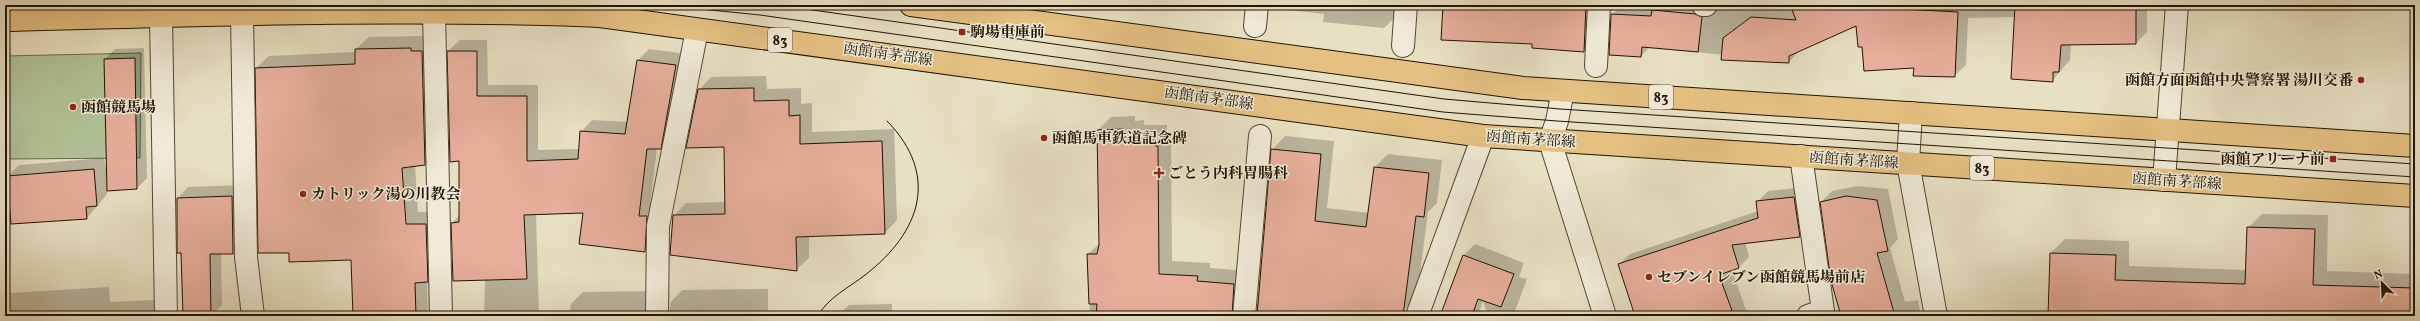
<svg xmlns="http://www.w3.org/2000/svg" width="2420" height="321" font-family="Vollkorn,'Noto Serif JP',serif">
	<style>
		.green { fill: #b1c398; stroke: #6a6b4c }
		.shadow { fill: #0003 }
		.building { fill: #e6ae9b; stroke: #221301 }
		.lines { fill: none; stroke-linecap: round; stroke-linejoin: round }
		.minor-casing { stroke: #544632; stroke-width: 24 }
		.major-casing { stroke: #221301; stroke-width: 24 }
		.minor { stroke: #f0ebd8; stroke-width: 22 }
		.major { stroke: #e4c082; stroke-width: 22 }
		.tram { stroke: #221301; stroke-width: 1 }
		.poi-dot { fill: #8f2418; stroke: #f0ebd8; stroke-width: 1.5 }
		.labels { text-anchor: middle; stroke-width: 3; stroke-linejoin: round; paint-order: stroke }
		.shield { fill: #f0ebd8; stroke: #605442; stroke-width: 1 }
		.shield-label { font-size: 14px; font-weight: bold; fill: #221301 }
		.poi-label { font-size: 15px; font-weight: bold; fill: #221301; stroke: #f0ebd8; text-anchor: start }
		.street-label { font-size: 15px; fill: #221301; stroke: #f0ebd8 }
	</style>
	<rect width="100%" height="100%" fill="#e8e0c3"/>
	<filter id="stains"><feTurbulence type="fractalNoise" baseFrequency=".005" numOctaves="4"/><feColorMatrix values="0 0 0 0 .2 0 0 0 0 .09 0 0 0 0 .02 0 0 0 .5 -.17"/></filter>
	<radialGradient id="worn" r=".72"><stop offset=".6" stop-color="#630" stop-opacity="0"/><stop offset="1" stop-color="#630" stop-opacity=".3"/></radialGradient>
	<path class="green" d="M141 53 140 158 5 159V56Z"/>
	<g class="shadow">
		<path d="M1272 5H1398L1397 15 1384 28 1323 22 1324 14 1271 8Z"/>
		<path d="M1444 5H1596L1595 40 1584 51 1533 44Z"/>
		<path d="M1622 5 1718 7 1719 5H2147V32L2136 43 2071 44 2070 60 2052 81 2016 17 1968 18 1966 65 1954 76 1915 67 1863 46 1857 25 1800 50 1789 62 1650 47 1641 56 1612 15Z"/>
		<path d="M2410 5H2415V9Z"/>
		<path d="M423 36V39H435L437 152 425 164 415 165 418 212 439 211 440 269 427 281 428 316H354L352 259 290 252 256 68 269 56 356 52V49L369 37Z"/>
		<path d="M460 40H487L488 85H538V150L580 149 581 132 592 120 628 122 638 60 649 49 687 54 672 137 660 148H657L650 205H658L656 240 645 251 584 212 536 214 539 316H484L485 279 452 223 460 215V160L448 51Z"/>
		<path d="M144 48 147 178 137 188 107 190V194L87 218 8 176 19 165 104 158 107 173 105 59 115 49Z"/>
		<path d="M766 76 767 89 801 88V104L812 103V132L894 129 897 220 885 233 809 236V258L796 270 674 216 686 203 726 202 725 146 699 90 711 77Z"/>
		<path d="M1135 116V121L1144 120V125H1167V134L1171 133 1172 261 1210 263V268L1247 271 1245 308 1256 316 1272 150 1285 136 1334 141 1327 208 1369 213 1375 167 1388 154 1442 160 1437 203 1428 212 1417 297 1404 310 1385 316H1090L1088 254 1100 243 1098 130 1111 117Z"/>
		<path d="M243 185 244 242 233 253H221L222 305 211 316H184L182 252 178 198 188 187Z"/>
		<path d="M1858 186 1888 189 1898 239 1890 248 1905 302 1918 300 1921 316H1863L1821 202 1832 191Z"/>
		<path d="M1805 187 1810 225 1799 236 1745 242 1749 257 1739 267 1732 270 1748 316H1636L1619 264 1630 254 1758 211 1757 202 1768 191Z"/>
		<path d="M2262 214 2328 215 2327 271 2415 274V316H2049L2051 253 2065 239 2129 241V266L2246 270 2248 228Z"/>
		<path d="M1475 244 1524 263 1519 277 1527 279 1513 316H1488L1483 301 1478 316H1441L1464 255Z"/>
		<path d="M109 287 110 302 154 300V316H5V297L9 293Z"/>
		<path d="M768 289V316H669L671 302 682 290Z"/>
		<path d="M656 291 665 316H569L571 304 583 292Z"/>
		<path d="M892 304V316H837L849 305Z"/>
		<path d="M1556 312 1558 316H1545Z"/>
	</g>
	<g class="building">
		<path d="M1443 5H1586L1584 52 1532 48V44L1441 40Z"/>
		<path d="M1790 5H1904L1901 9 1958 12 1955 77 1913 76 1914 68 1864 71 1862 47H1858L1856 26 1789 56V63L1721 60 1723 38 1751 17 1796 20Z"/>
		<path d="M2015 5H2136V44L2061 45 2059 72H2053V82L2011 79Z"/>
		<path d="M1652 10 1695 14 1702 17 1698 52 1642 47 1641 57 1609 55 1611 14 1651 16Z"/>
		<path d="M411 48V51H422L425 165 402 168 406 224H426L428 282 415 283 416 316H353L351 260 289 262V253H258L255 68 355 64V49Z"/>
		<path d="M447 51H477V96H527V161L578 159 580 131 625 134 637 60 676 65 661 149H647L639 216H647L645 252 579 244 583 213 524 215 527 279 453 281 451 223 459 222V161L450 162Z"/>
		<path d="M135 58 137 189 107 191 104 59Z"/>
		<path d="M754 88V101L789 100V116L800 115V144L882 141 885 234 796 237 797 271 670 255 673 215 725 214 724 147 686 148 698 89Z"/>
		<path d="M1123 129V133H1131L1132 138H1154L1155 146H1158L1159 274 1198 276 1197 281 1234 284 1232 316H1096L1097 304H1089L1087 254H1097L1099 245 1097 130Z"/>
		<path d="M1271 149 1321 154 1315 221 1366 227 1374 167 1429 173 1424 217 1416 216 1403 316H1257Z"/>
		<path d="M94 169 97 206 86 207 87 219 11 224 7 176Z"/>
		<path d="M232 196 233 254H210L211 316H183L181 253H177V198Z"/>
		<path d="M1846 196 1877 200 1888 251 1877 253 1895 316H1841L1831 281 1820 202Z"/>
		<path d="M1794 197 1800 237 1732 245 1739 268 1719 275 1734 316H1635L1618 264 1758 218 1756 201Z"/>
		<path d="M2247 227 2315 229 2313 285 2415 288V316H2048L2050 253 2116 255 2115 280 2245 284Z"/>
		<path d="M1463 255 1514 274 1501 307 1478 299 1472 316H1440Z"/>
	</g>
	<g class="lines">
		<defs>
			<g id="minor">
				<path d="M1703 5H1706"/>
				<path d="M434 13 441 316"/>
				<path d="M242 15 246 257 253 316"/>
				<path d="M161 16 166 316"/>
				<path d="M1255 26 1257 5"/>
				<path d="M1403 46 1406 5"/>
				<path d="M1596 66 1599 5"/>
				<path d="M1563 91 1557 121 1550 141 1605 316"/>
				<path d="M1911 113 1908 163 1936 316"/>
				<path d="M1801 156 1823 311 1808 316"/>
				<path d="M2164 180 2177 5"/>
				<path d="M657 316 658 226 697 30"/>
				<path d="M1244 316 1260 136"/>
				<path d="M1417 316 1483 136"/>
			</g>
			<g id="major">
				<path d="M911 5 1523 88 2415 146"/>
				<path d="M5 20C203 15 402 8 600 16L1483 136 2415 196"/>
			</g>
		</defs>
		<use href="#minor" class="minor-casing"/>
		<use href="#major" class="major-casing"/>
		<use href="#minor" class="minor"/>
		<use href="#major" class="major"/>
		<g class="tram">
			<path d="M661 5 760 15 1443 112 1557 121 2415 177"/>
			<path d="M777 5 1444 99 1560 109 2415 164"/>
			<path d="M818 316C827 298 850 287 865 275 921 232 940 175 887 121"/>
		</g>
	</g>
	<g class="poi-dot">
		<rect x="958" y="28" width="8" height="8" rx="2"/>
		<circle cx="2361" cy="80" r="4"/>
		<circle cx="73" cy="107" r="4"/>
		<circle cx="1044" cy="138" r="4"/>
		<rect x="2329" y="155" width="8" height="8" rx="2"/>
		<path d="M1157 167h4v4h4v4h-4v4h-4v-4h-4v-4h4z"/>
		<circle cx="303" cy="194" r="4"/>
		<circle cx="1649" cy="277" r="4"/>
	</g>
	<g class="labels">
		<g class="shield">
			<rect x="768" y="28" width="24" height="24" rx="3"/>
			<rect x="1649" y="85" width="24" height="24" rx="3"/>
			<rect x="1970" y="156" width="24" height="24" rx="3"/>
		</g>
		<g class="shield-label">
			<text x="780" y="45">83</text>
			<text x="1661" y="102">83</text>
			<text x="1982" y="173">83</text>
		</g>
		<g class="poi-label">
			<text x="970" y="37">駒場車庫前</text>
			<text x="2353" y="85" text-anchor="end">函館方面函館中央警察署 湯川交番</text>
			<text x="81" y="112">函館競馬場</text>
			<text x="1052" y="143">函館馬車鉄道記念碑</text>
			<text x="2325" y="164" text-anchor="end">函館アリーナ前</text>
			<text x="1168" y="178">ごとう内科胃腸科</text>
			<text x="311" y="199">カトリック湯の川教会</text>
			<text x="1657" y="282">セブンイレブン函館競馬場前店</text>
		</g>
		<g class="street-label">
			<text transform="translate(888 54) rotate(8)" y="5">函館南茅部線</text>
			<text transform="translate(1209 98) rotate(8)" y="5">函館南茅部線</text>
			<text transform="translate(1531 139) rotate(4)" y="5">函館南茅部線</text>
			<text transform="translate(1854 160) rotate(4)" y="5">函館南茅部線</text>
			<text transform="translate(2177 181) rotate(4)" y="5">函館南茅部線</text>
		</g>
	</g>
	<rect width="2420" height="321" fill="none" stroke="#e8e0c3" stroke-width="20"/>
	<rect x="6" y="6" width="2408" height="309" fill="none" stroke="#221301" stroke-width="2"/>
	<rect x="10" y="10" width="2400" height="301" fill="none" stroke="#221301"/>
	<g transform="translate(2382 283) rotate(336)" stroke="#f0ebd8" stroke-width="3" paint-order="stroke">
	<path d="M0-3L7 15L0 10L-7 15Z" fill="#221301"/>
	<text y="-6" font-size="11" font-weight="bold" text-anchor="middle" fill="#221301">N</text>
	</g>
	<rect width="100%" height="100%" filter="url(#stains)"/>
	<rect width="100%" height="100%" fill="url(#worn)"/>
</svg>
